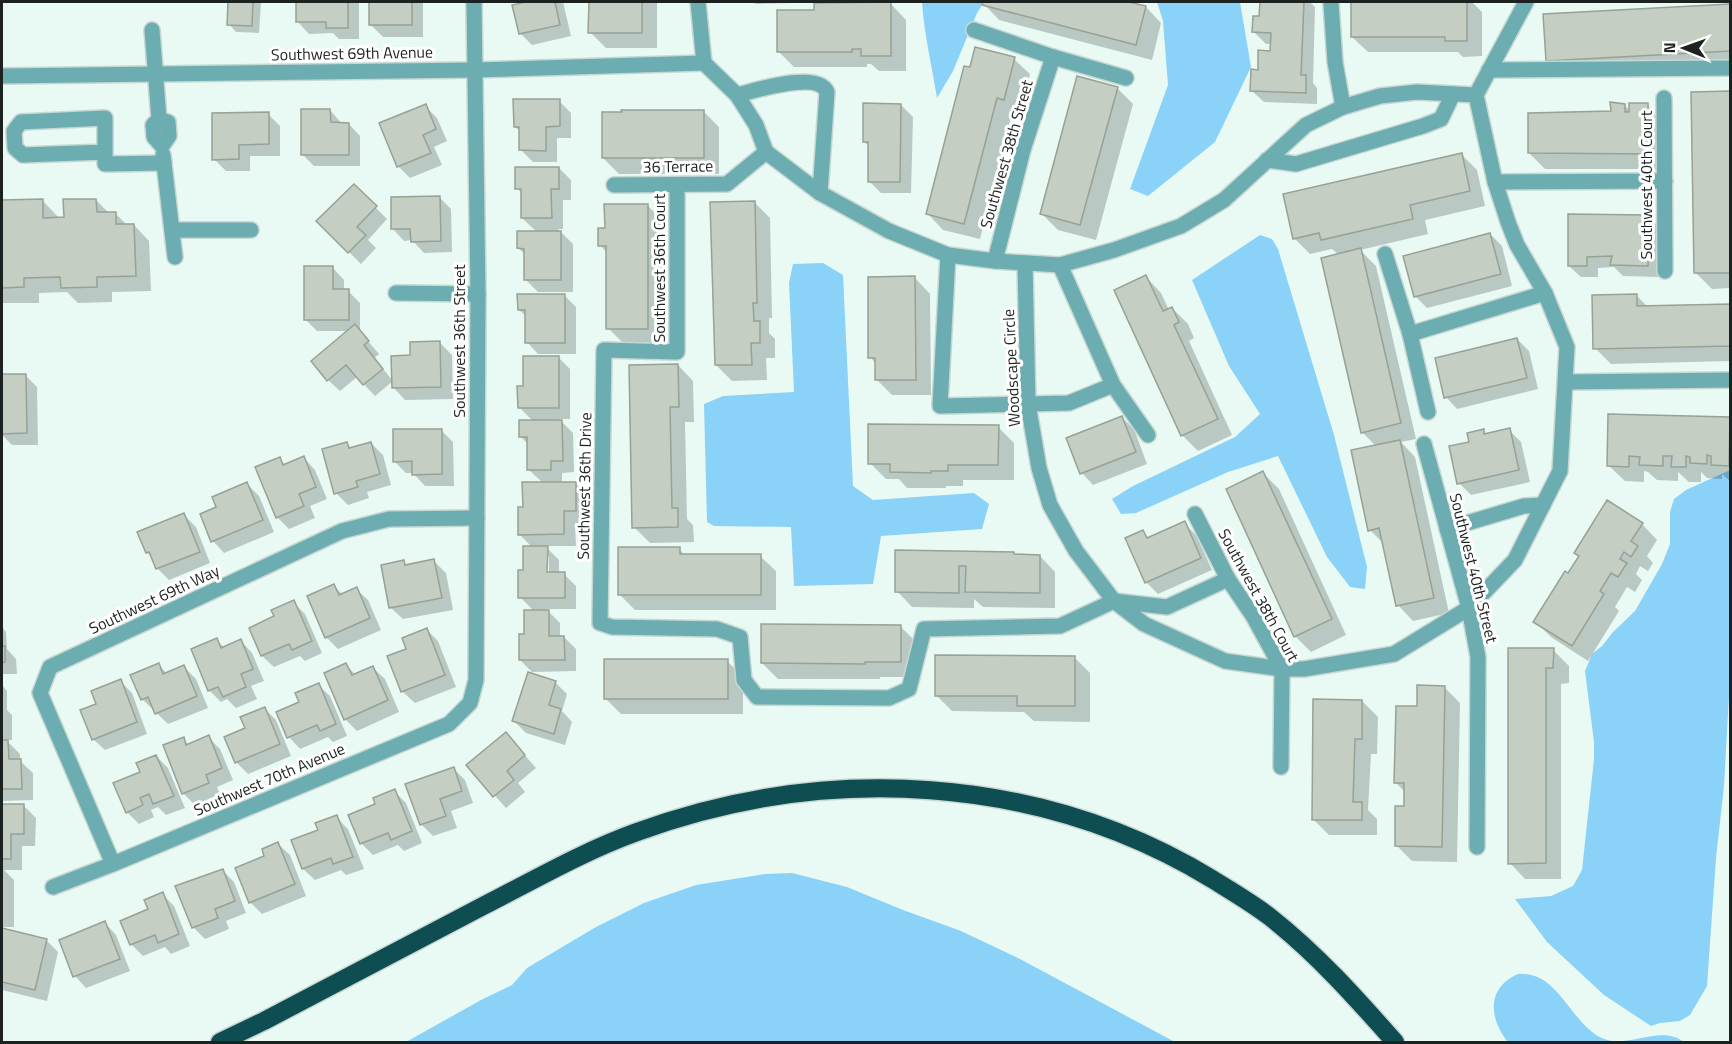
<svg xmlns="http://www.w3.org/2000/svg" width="1732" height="1044" font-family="'Titillium Web',sans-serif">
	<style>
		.water { fill: #8bd2f8 }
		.shadow { fill: #0003; fill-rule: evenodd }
		.building { fill: #c4cec2; stroke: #97a195; stroke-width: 1.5 }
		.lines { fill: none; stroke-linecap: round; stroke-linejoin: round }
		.minor-casing { stroke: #c8d7d2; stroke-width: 18 }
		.highway-casing { stroke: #c8d7d2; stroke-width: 21 }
		.minor { stroke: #6cadb2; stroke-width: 15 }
		.highway { stroke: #0e4d51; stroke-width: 18 }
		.labels { text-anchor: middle; stroke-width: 6; stroke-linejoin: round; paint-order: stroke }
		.street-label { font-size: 16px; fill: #1c2220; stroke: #fff }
	</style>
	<rect width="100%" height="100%" fill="#e9faf4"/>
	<g class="water">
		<path d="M922 2H984L977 13 953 71 937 98C932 66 924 34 922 2Z"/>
		<path d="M1157 2H1240L1251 67 1215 142 1148 196 1130 189 1168 85 1163 21Z"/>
		<path d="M1260 235 1272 239 1278 249 1334 435 1367 567 1365 589 1350 587 1327 557 1278 456 1228 472 1136 513 1121 514 1112 499 1133 486 1235 437 1260 414 1229 366 1192 280Z"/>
		<path d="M823 263 843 275 853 486 873 500 974 493 989 504 982 529 881 536 873 584 794 586 791 527 714 526 707 522 704 404 723 396 794 392 789 283 793 264Z"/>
		<path d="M1730 470V585L1729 636 1730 678 1724 786 1716 858 1707 986 1690 1015 1680 1021 1660 1023 1651 1026 1604 995 1547 942 1515 899 1551 896 1573 886 1582 870 1594 759V742L1585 671 1592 654 1602 646 1613 632 1635 611 1662 564 1670 544V512L1674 499 1686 490Z"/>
		<path d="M792 873 847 887 903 910 961 931 1020 959 1175 1042H406L481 1000 512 985 527 968 596 927 644 903 696 885 765 874Z"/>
		<path d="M1518 974C1522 974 1527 974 1531 975 1564 982 1577 1036 1612 1041 1636 1044 1662 1026 1684 1042H1508C1489 1019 1486 988 1518 974Z"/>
	</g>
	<g class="shadow">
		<path d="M230 2H261L259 33 236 32 229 24Z"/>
		<path d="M298 2H359V39H339L333 33 309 34 298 22Z"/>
		<path d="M371 2H423V37H383L371 25Z"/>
		<path d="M523 2H563L571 36 532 45 520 33Z"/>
		<path d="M590 2H657V48H606L590 32Z"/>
		<path d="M753 2H792V3L756 4Z"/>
		<path d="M810 2H827V4H891L906 20V71H879L871 64H867V67H794L778 51 816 11 815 3Z"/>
		<path d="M984 2H1123L1146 7 1161 23 1152 60 999 20 984 4Z"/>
		<path d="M1261 2H1310L1315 7 1313 83 1317 88V104L1264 102 1252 91 1259 71 1271 52 1272 44H1266L1254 32 1261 17Z"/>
		<path d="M1352 2H1472L1482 12V56L1463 57 1458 52H1368L1352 37Z"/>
		<path d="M1730 6V67L1563 76 1547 61 1545 15Z"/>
		<path d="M1014 59 1030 74 1020 115 1012 113 980 239 943 230 928 214 971 69Z"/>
		<path d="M1117 88 1133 104 1096 240 1058 230 1042 214Z"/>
		<path d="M1693 93H1730V288L1712 289 1696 273Z"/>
		<path d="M559 101 571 113V138H557V162H533L521 150V132L515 127Z"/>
		<path d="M901 105 913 117 911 193H881L869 181 870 147 864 142Z"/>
		<path d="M1624 105 1631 111 1647 105 1663 121 1664 169H1545L1529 153 1612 113Z"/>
		<path d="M425 106 437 118 447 141 434 147 442 165 410 178 398 166Z"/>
		<path d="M330 110 342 124H349L360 136V166H314L302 154Z"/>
		<path d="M703 111 719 127V174H619L603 158Z"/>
		<path d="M268 114 280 126V156H250V171H226L214 159Z"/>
		<path d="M1461 154 1477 170 1485 206 1425 220 1428 234 1360 250 1376 266 1416 439 1401 442 1415 457 1449 613 1413 621 1398 605 1385 545 1370 530 1376 446 1362 432 1339 255 1332 249 1310 254 1294 238Z"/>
		<path d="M559 168 571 180V200H563V229H558L573 244V292H538L526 280V255L518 248 537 232 522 218V194L517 188Z"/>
		<path d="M354 186 387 219 368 240 376 248 361 264 318 221Z"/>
		<path d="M440 198 451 209 452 252 424 253 412 240 404 241 393 229Z"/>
		<path d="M96 200 109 213H115L128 226 134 225 149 241 151 291 112 292V302L78 303 67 292 39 293V303H2V202L43 201 58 217V219H65Z"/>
		<path d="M754 202 770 218 772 318H769V333L775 339V358H766L767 380 732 381 716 365Z"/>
		<path d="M648 206 663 221V344H624L608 328V254L600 245 606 229Z"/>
		<path d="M1648 216 1660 228 1659 277 1623 276 1614 267 1598 268V277H1581L1569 266Z"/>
		<path d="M1490 234 1502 246 1512 286 1427 308 1415 296Z"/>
		<path d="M333 268 344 280V291H348L360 303V332L379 354 374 358 393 381 375 396 357 377 340 391 328 380 349 331H317L305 319Z"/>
		<path d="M1146 277 1161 293 1169 310 1172 308 1188 324 1194 338 1189 341 1232 435 1198 451 1182 435Z"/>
		<path d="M915 278 930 294 931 395H892L876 379V364L870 357Z"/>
		<path d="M564 295 576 307V354H538L527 342V317L519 310Z"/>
		<path d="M1636 295 1648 307 1730 306V361L1611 364 1595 348Z"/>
		<path d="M1517 339 1529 351 1538 389 1457 409 1446 397Z"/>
		<path d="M440 343 452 355 453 399 405 400 394 388 412 356Z"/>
		<path d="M558 357 570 369V419H559L573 433 574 472 562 473V483H575L587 495V523H575L576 546H545L559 560V574H564L576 586V609H546L560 623V637H564L576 649V671L532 672 520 660 525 635 534 611 520 597 525 571 533 548 519 534 524 508 543 483 528 469V444L520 436 533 421 519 407 525 387ZM546 557H549V580H546Z"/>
		<path d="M678 365 693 381 694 422H685L687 519 693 525 694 542 650 543 634 527Z"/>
		<path d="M25 375 37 387 38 445H12L2 435V376Z"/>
		<path d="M1610 416 1730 419V481L1722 474V479L1707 478 1701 472V482H1689L1678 472V481L1657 480 1648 472 1644 471V482L1625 481 1609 466Z"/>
		<path d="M1122 418 1134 429 1147 464 1093 485 1082 473Z"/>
		<path d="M998 427 1014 443V480H963V486H946V488H907L899 479H886L870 463Z"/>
		<path d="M441 430 453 442 454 486H425L413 473H406L394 461Z"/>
		<path d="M1509 430 1521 442 1530 482 1471 495 1459 483 1470 443 1483 431 1487 435Z"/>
		<path d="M371 443 383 455 391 485 367 492 369 498 348 505 336 493 347 444 352 449Z"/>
		<path d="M304 458 315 470 327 499 310 506 315 518 289 529 277 517 279 459 286 465Z"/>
		<path d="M1263 473 1279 489 1346 635 1311 652 1295 636Z"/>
		<path d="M247 484 259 496 274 532 224 553 213 541 218 508Z"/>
		<path d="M184 515 196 527 210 563 169 580 157 568 153 558 147 552Z"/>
		<path d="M1184 523 1196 535 1212 570 1158 594 1146 582 1127 539 1143 532 1149 538Z"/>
		<path d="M1642 524 1657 540 1647 556 1653 563 1648 571 1640 566 1636 574 1642 580 1635 592 1627 587 1615 607 1619 611 1588 661 1551 637 1535 621 1580 557 1575 553Z"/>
		<path d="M679 549 686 556H760L776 571V610H635L619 594Z"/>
		<path d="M897 552 1040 556 1055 572V608L983 607 974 599V608L912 607 897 591Z"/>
		<path d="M434 561 446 573 453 610 403 619 391 608 403 562 408 566Z"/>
		<path d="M334 586 343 595 356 589 368 600 381 630 338 649 326 637Z"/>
		<path d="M293 602 305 614 322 653 305 661 300 656 274 667 262 656 250 629 276 617Z"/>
		<path d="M900 626 916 642V677H880V679H778L762 663Z"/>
		<path d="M2 627 6 632 7 649 16 659 17 674H2Z"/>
		<path d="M426 629 438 641 456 687 415 703 403 692 389 657 408 650Z"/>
		<path d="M216 640 225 648 241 641 252 653 264 681 251 686 257 699 236 708 227 699 221 702 209 690Z"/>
		<path d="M1509 650H1553L1569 666V683L1561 684V879H1525L1510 863Z"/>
		<path d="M1074 657 1090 673V722L1034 721 1024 712 952 711 936 695Z"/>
		<path d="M727 661 743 677V714H621L605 698Z"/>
		<path d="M159 665 167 674 184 667 196 679 208 708 168 724 142 699Z"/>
		<path d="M346 665 356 675 373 668 385 679 399 712 357 731 345 719Z"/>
		<path d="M120 681 132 693 147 734 105 750 93 739 98 704Z"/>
		<path d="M555 682 567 694 562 711 572 722 565 745 526 733 514 721Z"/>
		<path d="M2 685 7 691V710L12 715V740H6L20 754V761L33 773V800L2 801Z"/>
		<path d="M318 685 330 696 347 736 333 742 328 737 300 749 289 737 301 703Z"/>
		<path d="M1444 687 1460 703 1457 862 1412 861 1396 845 1405 807V792L1396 783 1418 708Z"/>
		<path d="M1362 701 1378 717 1377 754H1371L1368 810 1377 819V835H1329L1313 819Z"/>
		<path d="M264 708 276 720 291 756 248 774 236 762Z"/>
		<path d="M506 734 536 768 518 783 525 792 506 808 468 765Z"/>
		<path d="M208 737 220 749 233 780 217 787 220 794 195 805 183 793V739L189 745Z"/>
		<path d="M156 756 168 768 185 808 166 815 158 807 151 810 154 817 139 824 127 812 142 772Z"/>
		<path d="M453 768 465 780 473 803 451 811 457 828 433 836 421 824Z"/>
		<path d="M394 791 406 803 422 843 404 851 398 845 373 855 361 843 377 805Z"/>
		<path d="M2 806H24L36 818 35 846H22V870H4L14 880V927H2Z"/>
		<path d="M336 817 348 829 364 869 346 875 341 870 315 880 303 869 293 841 320 831Z"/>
		<path d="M278 844 290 855 306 896 262 914 250 902 266 857Z"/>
		<path d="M222 870 234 882 246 913 226 921 229 929 205 939 193 927Z"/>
		<path d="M162 894 174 906 190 946 171 954 165 947 143 956 131 944 150 910Z"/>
		<path d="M105 923 116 935 130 971 86 988 75 976 61 941Z"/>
		<path d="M2 930 46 940 58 952 47 1001 2 990Z"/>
	</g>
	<g class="building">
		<path d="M228 2H253L252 26 227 25Z"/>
		<path d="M296 2H348V28H326V22H296Z"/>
		<rect x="369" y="2" width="43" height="23"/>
		<path d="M522 2H555L560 25 519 34 512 5 522 3Z"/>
		<path d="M589 2H642V33H588Z"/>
		<path d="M891 2V56H861V49H852V52H777V10H814V3Z"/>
		<path d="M983 2H1129L1146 6 1136 45 982 5Z"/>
		<path d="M1260 2H1304L1301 75H1306V93L1250 91 1251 69 1258 70V50L1270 51 1271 33 1252 32 1253 16H1259Z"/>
		<path d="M1351 2H1467V41H1445V37H1351Z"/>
		<path d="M1730 4V51L1546 61 1543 14Z"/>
		<path d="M975 47 1015 57 1004 100 997 98 964 224 926 214 964 66 970 67Z"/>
		<path d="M1077 76 1118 87 1080 225 1040 214Z"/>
		<path d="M1730 91V273H1694L1691 92Z"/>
		<path d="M513 99H560V126L546 127V151L519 150V127H514Z"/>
		<path d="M1610 102 1625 104V112H1629V103H1648L1649 154 1528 153V113L1611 111Z"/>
		<path d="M863 103 901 104 900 182H868V142H863Z"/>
		<path d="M426 104 436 129 423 135 431 153 397 167 379 123Z"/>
		<path d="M301 109H330L331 122 349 123V155H301Z"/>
		<path d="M621 110H704V158H602V112H622Z"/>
		<path d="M269 112V144L239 145V159L212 160V113Z"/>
		<path d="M1462 153 1470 191 1410 205 1413 219 1321 240 1319 233 1293 239 1283 194Z"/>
		<path d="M515 167H559V189H551L552 218H521V189H515Z"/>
		<path d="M354 184 377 206 357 227 366 235 348 253 316 221Z"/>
		<path d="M440 196 441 241 411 242 410 229H391V197Z"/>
		<path d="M43 199V218L64 217 63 199H96L97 212H116V224H134L136 276 97 277V287L61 288 60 277 24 278V287L2 288V200Z"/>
		<path d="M755 201 757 303H753L754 321H760V343H751L752 365H715L710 202Z"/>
		<path d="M604 204H648V329H606V246H598V228H605Z"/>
		<path d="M1568 214 1649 215 1648 266 1610 265 1612 256 1587 257V266H1568Z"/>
		<path d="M517 231H561V280H524V249L517 248Z"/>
		<path d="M1490 233 1501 274 1414 297 1403 256Z"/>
		<path d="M1361 248 1401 423 1361 433 1321 258Z"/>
		<path d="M304 266H333V289H349V320H304Z"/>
		<path d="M1146 275 1163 311 1172 307 1179 322 1174 325 1218 419 1181 436 1114 290Z"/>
		<path d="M915 276 916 380H875V358H868V277Z"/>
		<path d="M517 294H565V343H525V310H518Z"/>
		<path d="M1637 294V306L1730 304V346L1593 349 1592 295Z"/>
		<path d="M355 324 369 341 364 345 383 369 363 385 346 365 327 381 311 361Z"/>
		<path d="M1517 338 1527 378 1444 398 1435 358Z"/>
		<path d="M440 341 441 387 392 388 391 356 410 355V342Z"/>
		<path d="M523 356H559V408H518L517 386H523Z"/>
		<path d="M678 364 679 407H670L672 508H678V527L632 528 629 365Z"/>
		<path d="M2 374H26L27 433 2 434Z"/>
		<path d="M1608 414 1730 417 1729 466 1711 465V456L1707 455V464L1690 463V457L1686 456V467H1671L1672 456H1663V466L1639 465 1640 457 1629 456V467L1607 466Z"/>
		<path d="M1122 416 1136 452 1080 474 1066 438Z"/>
		<path d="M519 420H562L563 461H551V470H527V437H519Z"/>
		<path d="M868 424 999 425 998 465H948V471H931V473L890 472V464H868Z"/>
		<path d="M1510 428 1519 470 1457 484 1449 446 1469 442 1467 433 1484 429V434Z"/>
		<path d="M393 429H442V474L412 475V461L393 462Z"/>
		<path d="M1400 440 1434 598 1396 606 1379 528 1368 531 1351 450Z"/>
		<path d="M347 442 349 448 371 442 380 474 356 481 358 487 334 494 322 449Z"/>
		<path d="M304 456 316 487 299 494 304 506 276 518 255 467 280 457 283 465Z"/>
		<path d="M1263 471 1332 619 1294 637 1226 489Z"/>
		<path d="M247 482 263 520 211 542 200 514 216 507 212 497Z"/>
		<path d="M522 482H576V511H564V534L518 535V507H523Z"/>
		<path d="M1607 500 1643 523 1631 541 1638 546 1631 557 1624 552 1620 559 1627 563 1618 577 1611 573 1600 591 1604 594 1572 646 1533 622 1565 571 1568 573 1579 556 1574 553Z"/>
		<path d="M184 513 200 552 156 569 149 552 146 553 137 532Z"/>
		<path d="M1185 521 1201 558 1145 583 1125 538 1143 530 1147 538Z"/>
		<path d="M523 546H548L547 572H565V598H518V570H523Z"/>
		<path d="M618 547H680V554H761V595H618Z"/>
		<path d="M895 550 1014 552V554L1040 555V593L965 592 966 566H959V593L895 592Z"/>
		<path d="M434 559 442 598 389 608 381 565 404 560 405 565Z"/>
		<path d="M334 584 339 595 357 587 370 618 325 638 307 596Z"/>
		<path d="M294 600 312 641 292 650 289 644 261 656 249 628 274 616 271 610Z"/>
		<path d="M524 610H549V636H564L565 660H519V634H524Z"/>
		<path d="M761 624 901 625V662H865V664L761 663Z"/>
		<path d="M427 628 445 675 401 692 387 656 406 649 402 638Z"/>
		<path d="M217 638 221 648 241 639 253 669 241 674 246 687 223 697 218 687 208 691 191 649Z"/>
		<path d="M2 646H5V662L2 663Z"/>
		<path d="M1508 648H1554L1553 668H1546V863L1508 864Z"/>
		<path d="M935 655 1075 656V706H1017V696H935Z"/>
		<rect x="604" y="659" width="124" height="40"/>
		<path d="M159 663 163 674 184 665 197 696 155 714 148 697 141 700 130 675Z"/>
		<path d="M346 663 352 675 373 666 388 700 344 720 324 673Z"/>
		<path d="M528 672 556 681 549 705 561 709 554 734 512 721Z"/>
		<path d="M121 679 137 722 92 740 80 710 96 704 91 691Z"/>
		<path d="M319 683 336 724 320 731 317 725 287 738 276 712 299 702 295 693Z"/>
		<path d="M1417 685 1445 686 1442 847 1395 846V806H1404V783H1394L1396 706H1417Z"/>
		<path d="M1313 699 1362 700V739H1355L1353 802H1362V820H1312Z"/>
		<path d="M265 707 280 744 235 763 224 737 245 728 240 717Z"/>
		<path d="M506 732 525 755 507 771 514 780 493 797 466 765Z"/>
		<path d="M209 735 222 768 206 775 209 783 182 794 163 745 184 737 186 745Z"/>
		<path d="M2 740H8L9 759H21L22 789H2Z"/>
		<path d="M156 755 174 796 153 804 149 794 140 798 143 805 126 813 113 783 140 772 136 763Z"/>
		<path d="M454 767 462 791 440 799 446 816 420 825 405 784Z"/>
		<path d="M395 789 412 831 391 840 388 833 360 844 348 815 375 804 373 798Z"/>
		<path d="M2 804H24V834H11V859H2Z"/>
		<path d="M337 815 353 857 333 864 331 858 302 869 291 840 318 830 315 823Z"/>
		<path d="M278 842 295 884 249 903 235 868 264 856 262 849Z"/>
		<path d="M223 869 235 901 215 909 218 918 192 928 175 886Z"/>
		<path d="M163 892 179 934 158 943 155 935 130 945 120 921 148 909 144 900Z"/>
		<path d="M105 921 120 959 73 977 59 940Z"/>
		<path d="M2 928 47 939 35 990 2 982Z"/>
	</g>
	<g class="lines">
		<defs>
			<g id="minor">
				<path d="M698 2 704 63"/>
				<path d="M1331 4 1335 62 1343 107"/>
				<path d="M152 30 159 119 153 125 154 137 162 146 169 136 168 122 159 119"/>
				<path d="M974 30 1053 57 1126 78"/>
				<path d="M704 63 737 95 756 125 766 152 820 193 889 231 948 255 995 261 1060 265 1114 250 1181 226 1224 200 1306 125 1343 107 1380 96 1417 92 1476 95"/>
				<path d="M1489 70 1730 68"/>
				<path d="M2 76 474 70 704 63"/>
				<path d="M737 95C754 91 818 70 827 92L820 193"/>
				<path d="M1664 98 1665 271"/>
				<path d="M105 152 23 155 15 148 14 131 21 122 105 118V164L164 163"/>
				<path d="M163 155 175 257"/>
				<path d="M1267 160 1296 164 1423 126 1441 119 1453 94"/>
				<path d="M1495 182 1665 181"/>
				<path d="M614 185 727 184 766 152"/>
				<path d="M677 185V352L604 350 600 623 612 627 717 629 740 637 744 680 757 697 889 698 909 689 924 629 1060 626 1114 601 1167 607 1228 579"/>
				<path d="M172 230H251"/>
				<path d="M1385 254 1410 334 1428 412"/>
				<path d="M948 255 940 406 1069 403 1113 385"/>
				<path d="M995 261 1023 150 1053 57"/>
				<path d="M1025 263 1028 404 1039 468 1050 505 1076 551 1114 601 1144 624 1225 661 1282 669H1304L1394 654 1469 608 1515 560 1560 471 1567 347 1545 293 1517 245 1508 222 1495 182 1476 95 1526 2"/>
				<path d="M1060 265 1113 385 1148 435"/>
				<path d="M396 293 478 294"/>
				<path d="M1410 334 1545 293"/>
				<path d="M1566 382 1730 380"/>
				<path d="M1424 444 1469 608 1478 657 1477 847"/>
				<path d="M1195 514 1228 579 1253 616 1282 669 1281 767"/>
				<path d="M1447 529 1524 506 1543 505"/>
				<path d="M113 864 40 693 50 667 342 531 389 519 477 518"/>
				<path d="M53 887 113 864 449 724 470 703 476 680 478 294 474 2"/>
			</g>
			<path id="highway" d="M220 1042 264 1021C337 983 410 945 483 906 534 880 584 851 637 832 826 763 1039 774 1212 879 1231 891 1252 903 1270 917 1317 954 1356 998 1395 1042"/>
		</defs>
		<use href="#minor" class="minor-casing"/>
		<use href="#highway" class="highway-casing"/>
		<use href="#minor" class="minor"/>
		<use href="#highway" class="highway"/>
	</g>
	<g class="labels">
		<g class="street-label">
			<text transform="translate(352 53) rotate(-1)" y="6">Southwest 69th Avenue</text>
			<text transform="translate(1006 154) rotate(-74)" y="6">Southwest 38th Street</text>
			<text transform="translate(678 166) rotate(-1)" y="6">36 Terrace</text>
			<text transform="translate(1646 185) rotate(-90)" y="6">Southwest 40th Court</text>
			<text transform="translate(659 268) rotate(-90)" y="6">Southwest 36th Court</text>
			<text transform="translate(459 341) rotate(-90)" y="6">Southwest 36th Street</text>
			<text transform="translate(1011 368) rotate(-93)" y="6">Woodscape Circle</text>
			<text transform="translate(584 486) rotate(-89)" y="6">Southwest 36th Drive</text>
			<text transform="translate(1474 568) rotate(76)" y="6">Southwest 40th Street</text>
			<text transform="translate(1259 595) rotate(61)" y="6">Southwest 38th Court</text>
			<text transform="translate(154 599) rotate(-25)" y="6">Southwest 69th Way</text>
			<text transform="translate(269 779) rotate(-23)" y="6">Southwest 70th Avenue</text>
		</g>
	</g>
	<rect width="1732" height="1044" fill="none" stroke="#1c2220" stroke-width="6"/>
	<g transform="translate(1684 48) rotate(271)" stroke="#ffffff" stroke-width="4.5" paint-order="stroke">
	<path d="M0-4.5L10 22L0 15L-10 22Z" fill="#1c2220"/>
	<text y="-9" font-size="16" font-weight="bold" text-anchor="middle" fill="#1c2220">N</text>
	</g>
</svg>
